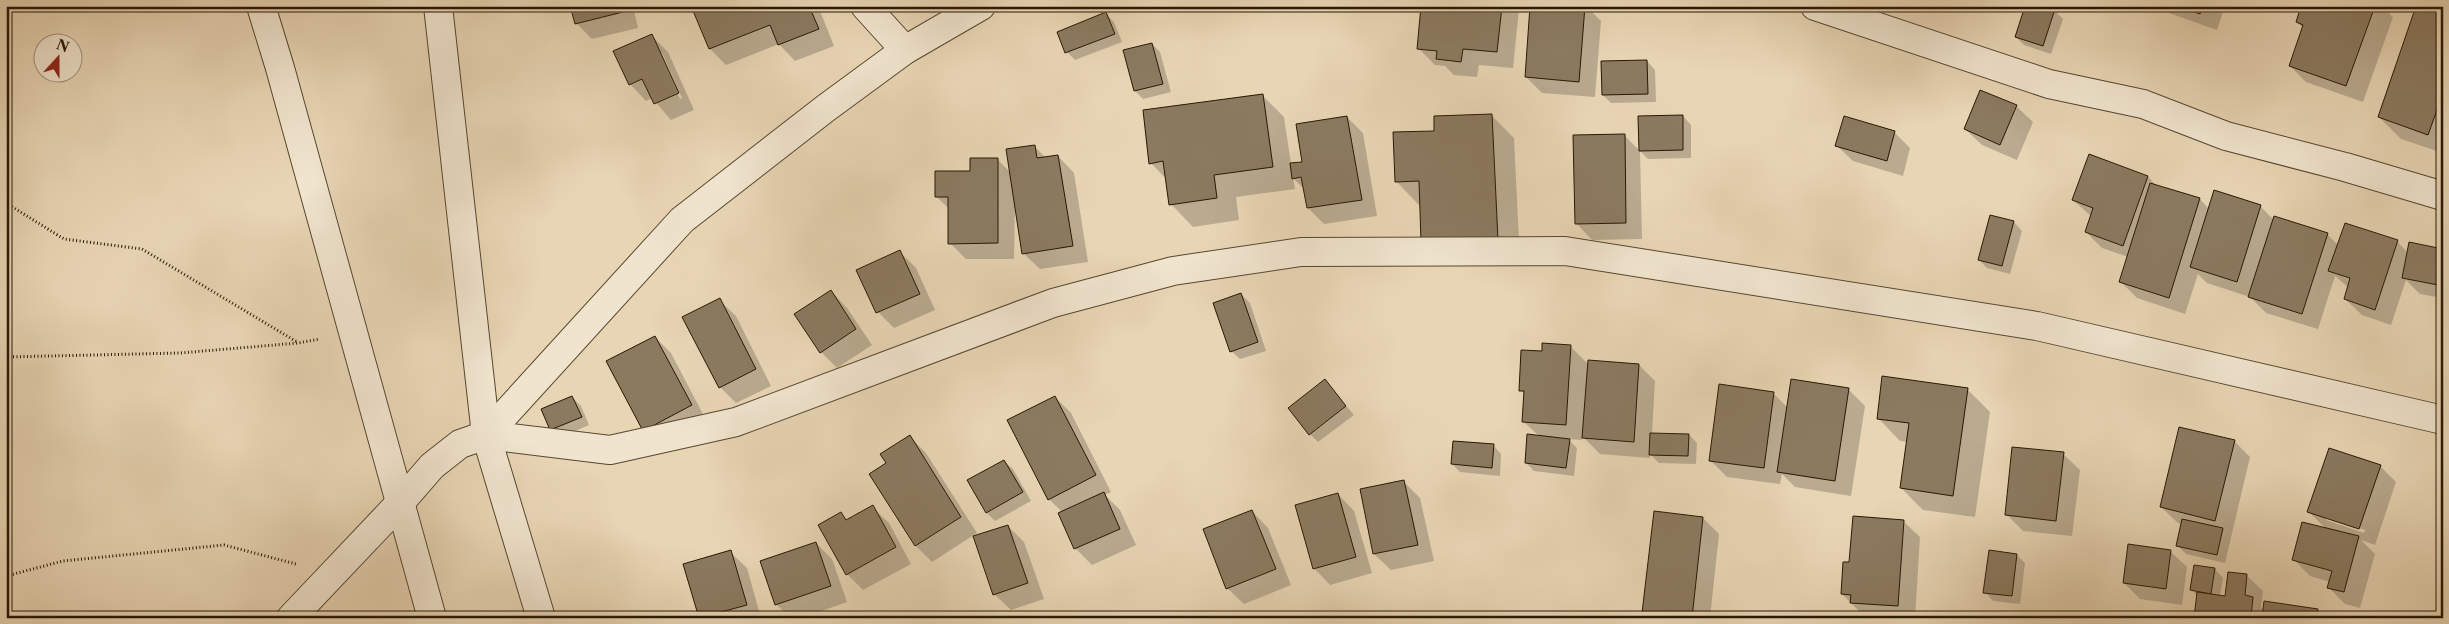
<svg xmlns="http://www.w3.org/2000/svg" width="2449" height="624" font-family="'Libre Caslon Text',serif">
	<style>
		.shadow { fill: #0003; fill-rule: evenodd }
		.building { fill: #8b7a60; stroke: #271804 }
		.lines { fill: none; stroke-linecap: round; stroke-linejoin: round }
		.minor-casing { stroke: #574730; stroke-width: 30 }
		.path { stroke: #271804; stroke-width: 3; stroke-dasharray: 1 2.5; stroke-linecap: butt }
		.minor { stroke: #f0e4ce; stroke-width: 28 }
	</style>
	<rect width="100%" height="100%" fill="#e8d5b4"/>
	<filter id="stains"><feTurbulence type="fractalNoise" baseFrequency=".004" numOctaves="4"/><feColorMatrix values="0 0 0 0 .2 0 0 0 0 .09 0 0 0 0 .02 0 0 0 .5 -.17"/></filter>
	<radialGradient id="worn" r=".72"><stop offset=".6" stop-color="#630" stop-opacity="0"/><stop offset="1" stop-color="#630" stop-opacity=".3"/></radialGradient>
	<g class="shadow">
		<path d="M572 6H633L638 28 592 39 576 23Z"/>
		<path d="M692 6H818L834 46 795 61 779 44 726 65 710 49Z"/>
		<path d="M1423 6H1517L1519 9 1513 68 1479 65 1477 77 1454 75 1445 66 1435 65 1418 48Z"/>
		<path d="M1531 6H1586L1601 21 1595 97 1542 93 1526 77Z"/>
		<path d="M2163 6H2225L2217 30 2169 13Z"/>
		<path d="M2302 6H2382L2393 17 2363 102 2306 82 2290 66 2303 28 2297 22Z"/>
		<path d="M2443 6V153L2401 139 2379 117Z"/>
		<path d="M2054 10 2063 19 2051 54 2024 45 2016 37Z"/>
		<path d="M1106 14 1114 22 1122 42 1075 60 1067 52Z"/>
		<path d="M652 36 668 52 694 110 671 120 652 98 646 101 630 84ZM659 53H662L682 98 680 99Z"/>
		<path d="M1152 44 1160 52 1171 92 1143 99 1135 91Z"/>
		<path d="M1647 61 1655 70 1656 102 1611 103 1603 95Z"/>
		<path d="M1262 95 1284 117 1291 164 1303 163 1347 117 1363 133 1377 216 1324 224 1308 208 1305 190 1293 178 1295 189 1236 197 1239 220 1193 227 1171 204 1167 180 1151 163Z"/>
		<path d="M2016 106 2033 122 2017 160 1982 145 1965 129Z"/>
		<path d="M1492 116 1514 138 1520 261 1418 204 1396 181 1435 132Z"/>
		<path d="M1683 116 1691 125V158L1648 159 1640 151 1642 239 1592 240 1576 223 1624 135 1640 151 1639 117Z"/>
		<path d="M1894 132 1910 148 1903 176 1853 161 1836 145Z"/>
		<path d="M1034 146 1046 158 1058 156 1074 173 1088 262 1040 269 1023 253 1015 201 1014 259H966L950 243 949 209 937 197 971 172 997 159 1011 173Z"/>
		<path d="M2148 177 2157 186 2200 199 2209 209 2260 206 2274 220 2327 234 2338 245 2397 241 2408 253 2443 250V298L2420 294 2406 280 2391 325 2362 315 2345 299 2349 288 2335 276 2318 329 2266 313 2250 297 2207 283 2198 274 2185 314 2137 298 2121 282 2128 257 2102 248 2086 232 2092 217 2073 200Z"/>
		<path d="M1991 216 2014 222 2022 231 2010 274 1987 268 1979 260Z"/>
		<path d="M900 252 916 268 935 310 894 328 878 312Z"/>
		<path d="M831 291 847 308 872 345 837 368 821 352Z"/>
		<path d="M1241 294 1250 303 1266 351 1240 359 1231 351Z"/>
		<path d="M719 300 736 316 771 386 736 403 720 387Z"/>
		<path d="M655 337 671 353 707 422 660 446 608 361Z"/>
		<path d="M1570 346 1589 365H1639L1655 381 1652 434 1689 435 1697 443 1696 464 1659 463 1650 454V458L1600 454 1582 436V440L1568 439 1577 448 1574 476 1534 471 1526 463 1539 436 1523 421 1525 395 1521 390 1543 352Z"/>
		<path d="M1325 381 1354 415 1318 442 1310 434Z"/>
		<path d="M1848 389 1865 406 1851 496 1795 487 1782 474 1780 484 1727 477 1711 461 1773 393 1788 408Z"/>
		<path d="M1968 390 1990 412 1975 517 1923 510 1901 488 1908 442 1900 441 1878 418Z"/>
		<path d="M572 397 581 406 589 425 559 438 551 429Z"/>
		<path d="M1055 397 1071 413 1111 492 1105 495 1120 510 1136 545 1092 565 1076 549 1060 513 1062 512 1049 499Z"/>
		<path d="M910 437 926 453 977 533 932 562 916 546 888 463Z"/>
		<path d="M2234 441 2250 457 2225 563 2186 554 2178 546 2182 524 2178 523 2161 507Z"/>
		<path d="M1493 445 1501 454 1500 476 1460 472 1452 464Z"/>
		<path d="M2063 454 2080 470 2072 536 2023 531 2007 515Z"/>
		<path d="M1004 461 1013 469 1031 501 995 521 987 513 969 481Z"/>
		<path d="M2380 466 2396 482 2375 545 2361 540 2375 554 2360 608 2345 604 2329 588 2330 582 2310 576 2294 560 2326 529 2308 511ZM2326 517 2365 530 2364 533 2326 520Z"/>
		<path d="M1403 481 1420 498 1434 561 1391 570 1374 554 1361 490Z"/>
		<path d="M1338 494 1354 511 1372 573 1330 585 1314 568Z"/>
		<path d="M872 507 889 523 911 564 863 590 847 574 840 513 847 520Z"/>
		<path d="M1252 511 1268 528 1291 585 1244 604 1227 588Z"/>
		<path d="M1703 518 1719 534 1710 618H1649L1644 612Z"/>
		<path d="M1903 521 1920 537 1915 618H1866L1842 594 1851 564Z"/>
		<path d="M1008 526 1024 542 1044 599 1011 610 994 594Z"/>
		<path d="M816 543 832 559 847 602 802 618H790L777 605 761 562Z"/>
		<path d="M2170 551 2187 567 2182 605 2140 599 2124 583Z"/>
		<path d="M730 552 747 568 761 618H701L684 565Z"/>
		<path d="M2017 555 2025 563 2020 604 1993 601 1985 592Z"/>
		<path d="M2215 569 2223 578 2220 596 2226 597 2246 575 2263 591 2261 607 2264 610 2317 611 2324 618H2196L2198 596 2191 590Z"/>
		<path d="M2428 615 2436 618H2427Z"/>
	</g>
	<g class="building">
		<path d="M570 6H621L623 12 575 24Z"/>
		<path d="M691 6H809L819 29 778 45 770 25 709 49Z"/>
		<path d="M1421 6H1502L1497 52 1463 49 1461 62 1436 59 1437 51 1417 49Z"/>
		<path d="M1530 6H1585L1579 82 1525 77Z"/>
		<path d="M2025 6H2046L2055 9 2043 46 2015 37Z"/>
		<path d="M2178 6H2203L2200 14Z"/>
		<path d="M2301 6H2375L2346 86 2289 66 2303 25 2296 22Z"/>
		<path d="M2416 6H2443V93L2428 135 2378 117Z"/>
		<path d="M1106 12 1115 34 1065 53 1057 32Z"/>
		<path d="M652 34 679 93 654 104 642 79 629 85 613 51Z"/>
		<path d="M1152 43 1163 84 1134 91 1123 50Z"/>
		<path d="M1647 60 1648 94 1602 95 1601 61Z"/>
		<path d="M1980 90 2017 105 2000 145 1964 129Z"/>
		<path d="M1263 94 1273 167 1214 175 1217 198 1169 205 1163 161 1149 164 1143 110Z"/>
		<path d="M1492 114 1498 240 1421 242 1419 181 1395 182 1393 132 1434 131V116Z"/>
		<path d="M1683 115V150L1639 151 1638 116Z"/>
		<path d="M1347 116 1362 200 1307 208 1301 177 1292 179 1290 163 1302 162 1296 124Z"/>
		<path d="M1844 116 1895 131 1887 161 1835 146Z"/>
		<path d="M1625 134 1626 223 1575 224 1573 135Z"/>
		<path d="M1035 145 1037 158 1058 155 1073 246 1022 254 1006 149Z"/>
		<path d="M2089 154 2148 176 2123 246 2085 232 2093 208 2072 200Z"/>
		<path d="M970 158H998V243L948 244V197H935V171H970Z"/>
		<path d="M2150 183 2200 198 2169 298 2119 282Z"/>
		<path d="M2214 190 2261 205 2237 282 2190 267Z"/>
		<path d="M1990 215 2014 221 2002 266 1978 260Z"/>
		<path d="M2274 216 2328 233 2302 314 2248 297Z"/>
		<path d="M2345 223 2398 240 2375 310 2344 299 2350 278 2328 271Z"/>
		<path d="M2409 242 2443 249V286L2402 278Z"/>
		<path d="M900 250 920 294 876 313 856 270Z"/>
		<path d="M831 290 856 329 820 353 794 314Z"/>
		<path d="M1241 293 1258 342 1230 352 1213 303Z"/>
		<path d="M720 298 756 369 719 388 682 317Z"/>
		<path d="M655 336 692 405 643 431 606 361Z"/>
		<path d="M1542 343 1571 345 1566 425 1522 422 1524 391H1519L1521 350 1542 351Z"/>
		<path d="M1588 360 1639 364 1634 442 1582 438Z"/>
		<path d="M1882 376 1968 388 1953 496 1900 488 1909 423 1877 419Z"/>
		<path d="M1325 379 1346 406 1309 435 1288 408Z"/>
		<path d="M1791 379 1849 388 1835 481 1777 472Z"/>
		<path d="M1719 384 1774 392 1764 468 1709 461Z"/>
		<path d="M572 396 582 417 550 430 541 409Z"/>
		<path d="M1055 396 1096 475 1048 500 1007 420Z"/>
		<path d="M2179 427 2235 440 2215 521 2160 507Z"/>
		<path d="M1650 433 1689 434 1688 456 1649 455Z"/>
		<path d="M1527 434 1570 439 1566 468 1525 463Z"/>
		<path d="M910 435 961 517 915 546 869 474 886 463 880 454Z"/>
		<path d="M1453 441 1494 444 1492 468 1451 464Z"/>
		<path d="M2012 447 2064 452 2056 521 2005 515Z"/>
		<path d="M2329 448 2381 465 2359 529 2307 512Z"/>
		<path d="M1004 460 1023 492 986 513 967 480Z"/>
		<path d="M1404 480 1418 545 1373 554 1360 489Z"/>
		<path d="M1104 492 1120 529 1074 549 1058 513Z"/>
		<path d="M1338 493 1356 557 1313 569 1295 505Z"/>
		<path d="M873 505 896 547 846 575 818 525 841 512 846 520Z"/>
		<path d="M1252 510 1276 569 1226 589 1203 529Z"/>
		<path d="M1654 511 1703 517 1692 618 1642 613Z"/>
		<path d="M1853 516 1904 520 1898 606 1850 603 1851 595 1841 594 1843 562H1849Z"/>
		<path d="M2182 519 2223 528 2217 555 2176 546Z"/>
		<path d="M2302 522 2359 536 2344 592 2327 588 2332 571 2292 560Z"/>
		<path d="M1008 525 1028 583 993 595 973 536Z"/>
		<path d="M816 542 831 586 775 605 760 561Z"/>
		<path d="M2128 544 2171 550 2166 589 2123 583Z"/>
		<path d="M731 550 747 605 699 618 683 564Z"/>
		<path d="M1989 550 2017 554 2012 596 1983 593Z"/>
		<path d="M2194 565 2215 568 2211 594 2190 590Z"/>
		<path d="M2228 572 2247 574 2245 595 2253 597 2251 618H2194L2197 592 2225 596Z"/>
		<path d="M2264 601 2318 609 2317 618H2262Z"/>
	</g>
	<g class="lines">
		<defs>
			<g id="minor">
				<path d="M261 6 280 68 432 618"/>
				<path d="M438 6 486 435 541 618"/>
				<path d="M865 6 905 50"/>
				<path d="M1815 6 2049 84 2143 104 2226 136 2345 167 2443 196"/>
				<path d="M486 435 610 450 736 422 1053 303 1173 271 1301 252 1565 251 2037 326 2443 420"/>
				<path d="M291 618 400 503 432 466 460 444 486 435 682 220 826 108 905 50 981 6"/>
			</g>
		</defs>
		<use href="#minor" class="minor-casing"/>
		<g class="path">
			<path d="M6 203 64 239 142 249 297 342"/>
			<path d="M6 357 180 353 298 343 320 339"/>
			<path d="M6 576 63 561 224 545 296 564"/>
		</g>
		<use href="#minor" class="minor"/>
	</g>
	<rect width="2449" height="624" fill="none" stroke="#e8d5b4" stroke-width="25"/>
	<rect x="8" y="8" width="2434" height="609" fill="none" stroke="#271804" stroke-width="2.5"/>
	<rect x="12" y="12" width="2424" height="599" fill="none" stroke="#271804"/>
	<g transform="translate(58 58) rotate(21)"><circle r="24" fill="#f0e4ce" stroke="#a0927d"/>
	<path d="M0-4L9 19L0 12L-9 19Z" fill="#8f2418"/>
	<text y="-8" font-size="14" font-weight="bold" text-anchor="middle" fill="#271804">N</text>
	</g>
	<rect width="100%" height="100%" filter="url(#stains)"/>
	<rect width="100%" height="100%" fill="url(#worn)"/>
</svg>
